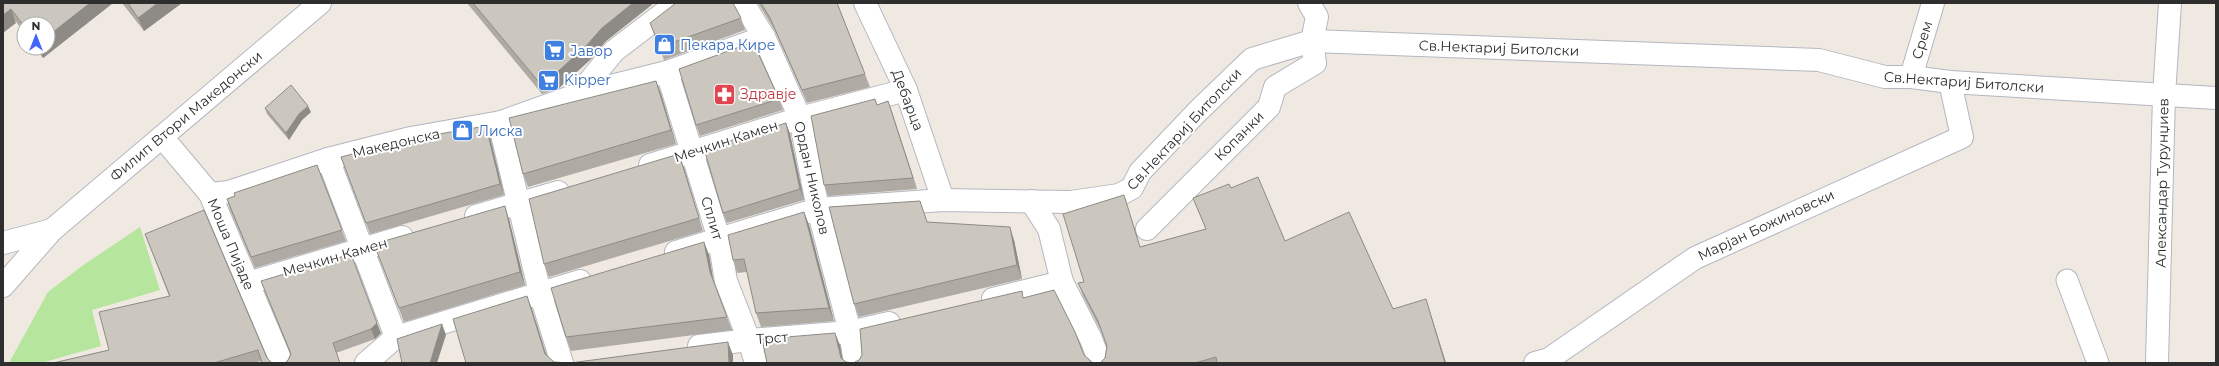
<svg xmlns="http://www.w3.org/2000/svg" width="2219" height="366" font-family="Montserrat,sans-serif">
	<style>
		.green { fill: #b6e59e }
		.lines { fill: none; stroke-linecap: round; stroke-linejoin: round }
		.service-casing { stroke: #b4b7c1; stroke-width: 23 }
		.pedestrian-casing { stroke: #b4b7c1; stroke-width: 24 }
		.minor-casing { stroke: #b4b7c1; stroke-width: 24 }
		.secondary-casing { stroke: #b4b7c1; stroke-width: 24 }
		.service { stroke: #fff; stroke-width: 21 }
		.pedestrian { stroke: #fff; stroke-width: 22 }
		.minor { stroke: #fff; stroke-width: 22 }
		.secondary { stroke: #fff; stroke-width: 22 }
		.wall { fill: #afaba4 }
		.shaded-wall { fill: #8e8b86 }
		.building { fill: #cbc7bf; stroke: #8e8b86 }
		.labels { text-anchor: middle; stroke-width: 4; stroke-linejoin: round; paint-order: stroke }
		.street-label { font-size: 14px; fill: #2e2e2e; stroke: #fff }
		.shop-label { font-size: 14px; fill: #366cbe; stroke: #fff; text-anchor: start }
		.health-label { font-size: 14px; fill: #be3a42; stroke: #fff; text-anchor: start }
	</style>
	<rect width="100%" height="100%" fill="#efe9e1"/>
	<path class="green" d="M140 227 160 290 92 310 101 346 41 363H9L48 292 82 266Z"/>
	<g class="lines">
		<defs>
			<path id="service" d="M2067 280 2098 363"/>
			<g id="pedestrian">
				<path d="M743 3 764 37 800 118 818 209 850 332 855 363"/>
				<path d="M865 3 906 90 943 200"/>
				<path d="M667 72 719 239 726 281 749 340 756 363"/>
				<path d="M579 94 614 51 677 3"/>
				<path d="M501 122V130L540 293 562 363"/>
				<path d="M162 137 210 194 282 363"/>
				<path d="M328 159 396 337"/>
				<path d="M650 165 800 118 906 90"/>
				<path d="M210 194 229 192 328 159 411 138 501 122 579 94 667 72 764 37"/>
				<path d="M1031 201 1049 229 1062 282 1091 339 1100 363"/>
				<path d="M476 216 558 192"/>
				<path d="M1147 229 1269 107 1275 87 1315 63 1312 41 1317 17 1309 3"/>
				<path d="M676 252 818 209 943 200 1071 202 1119 195 1132 188 1140 172 1197 112 1252 59 1312 41"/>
				<path d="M248 283 402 237"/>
				<path d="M993 299 1062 282"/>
				<path d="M699 346 749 340 850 332 889 323"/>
				<path d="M366 363 396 337 580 281"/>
				<path d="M1535 363 1549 359 1695 258 1962 137 1950 82"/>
			</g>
			<g id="minor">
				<path d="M1312 41 1819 60 1885 77H1911L1950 82 2216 98"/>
				<path d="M1911 77 1933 3"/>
				<path d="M2157 363 2164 95 2170 3"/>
			</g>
			<g id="secondary">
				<path d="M3 243 52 230"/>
				<path d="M3 286 52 230 320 3"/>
			</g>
		</defs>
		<use href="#service" class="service-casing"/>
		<use href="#pedestrian" class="pedestrian-casing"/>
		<use href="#minor" class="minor-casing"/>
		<use href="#secondary" class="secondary-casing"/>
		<use href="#service" class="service"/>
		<use href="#pedestrian" class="pedestrian"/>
		<use href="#minor" class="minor"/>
		<use href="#secondary" class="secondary"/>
	</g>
	<g class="wall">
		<path d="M3 3H113L43 58 35 48H48L24 24V33Z"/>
		<path d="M122 3H182L144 31Z"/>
		<path d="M467 3H654L606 41 591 59 559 88 542 94Z"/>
		<path d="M758 3H837L870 87 807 103 775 31Z"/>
		<path d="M741 18 745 30 664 60 650 23Z"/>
		<path d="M656 81 661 94 676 144 528 187 523 174Z"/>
		<path d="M779 99 783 110 700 136 696 125Z"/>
		<path d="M888 101 917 189 828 196 824 185 877 105Z"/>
		<path d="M265 108 311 112 302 120 289 140 267 114Z"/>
		<path d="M786 123 790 134 804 200 727 223 723 213Z"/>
		<path d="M490 137 504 195 370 234 341 157Z"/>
		<path d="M317 165 346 241 255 268 230 210 227 199Z"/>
		<path d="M684 168 703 231 549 277 544 264Z"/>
		<path d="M1231 188 1285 241 1393 309 1430 312 1446 363H767L840 345 843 360 846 362 853 363 1024 297 1084 355 1093 363H1100L1105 358 1107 347 1102 333 1083 296 1078 283 1084 282 1128 208 1140 247 1206 229 1193 198Z"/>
		<path d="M804 212 809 225 834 321 761 327 756 313 747 272 737 273 733 260Z"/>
		<path d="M924 214 927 222 1014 240 1022 279 859 317 854 304Z"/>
		<path d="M509 219 525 285 404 322 374 244Z"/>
		<path d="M145 234 267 358 261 361 253 363H53L109 350 169 296Z"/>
		<path d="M704 242 709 255 714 284 732 330 571 351 566 337Z"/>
		<path d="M261 281 381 333 375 339 336 353 288 360 290 354Z"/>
	</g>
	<g class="shaded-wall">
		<path d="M90 3H113L43 58 39 48H48V36Z"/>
		<path d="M158 3H182L144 31 138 18Z"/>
		<path d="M633 3H654L606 41 591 59 559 88 554 75 602 28Z"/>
		<path d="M11 9 16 23 3 33V15Z"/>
		<path d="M656 81 661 94 676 144 671 130Z"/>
		<path d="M888 101 892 112 917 189 913 178Z"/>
		<path d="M308 106 311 112 302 120 289 140 286 133 299 114Z"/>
		<path d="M786 123 790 134 804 200 800 189Z"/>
		<path d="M486 126 490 137 504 195 500 184Z"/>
		<path d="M679 154 684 168 703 231 699 218Z"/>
		<path d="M505 206 509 219 525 285 520 272Z"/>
		<path d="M804 212 809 225 834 321 829 308Z"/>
		<path d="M1010 227 1014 240 1022 279 1017 265Z"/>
		<path d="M704 242 709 255 714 285 710 272Z"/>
		<path d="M527 296 532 309 549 363 545 354Z"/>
		<path d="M1426 299 1430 312 1446 363H1445Z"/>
		<path d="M377 323 381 333 375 339 371 329Z"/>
		<path d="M442 324 446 335 437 363H430Z"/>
		<path d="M835 333 840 345 843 363 841 358Z"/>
		<path d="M728 342 733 355V363H729Z"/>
	</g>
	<g class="building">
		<path d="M3 3H90L48 36V24H24V26L11 9 3 15Z"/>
		<path d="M128 3H158L138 18Z"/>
		<path d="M473 3H633L602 28 586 46 554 75 538 81Z"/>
		<path d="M676 3H733L741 18 660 47 650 23Z"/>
		<path d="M761 3H837L865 74 802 90 770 18Z"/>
		<path d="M753 42 779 99 696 125 679 69Z"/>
		<path d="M656 81 671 130 523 174 509 118Z"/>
		<path d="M291 85 308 106 299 114 286 133 265 108Z"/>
		<path d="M875 99 877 105 888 101 913 178 824 185 811 116Z"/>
		<path d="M786 123 800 189 723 213 704 149Z"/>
		<path d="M486 126 500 184 366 223 341 157 410 139Z"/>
		<path d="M679 154 699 218 544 264 529 199Z"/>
		<path d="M317 165 342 230 251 257 227 199 235 196 234 193Z"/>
		<path d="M1258 177 1285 241 1349 212 1393 309 1426 299 1445 363H1217L1216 357 1195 363H767L762 339 835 333 841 358 846 362 853 363 859 360 862 355 860 329 1022 291 1023 298 1054 290 1075 332 1084 355 1093 363H1100L1105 358 1107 346 1098 321 1078 283 1084 282 1063 214 1124 195 1140 247 1206 229 1193 198 1229 184 1231 188Z"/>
		<path d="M920 201 927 222 1010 227 1017 265 854 304 829 207Z"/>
		<path d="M505 206 520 272 399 308 374 244Z"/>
		<path d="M204 210 267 358 272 363H262L258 350 214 363H53L109 350 99 312 170 296 145 234Z"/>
		<path d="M804 212 829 308 756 313 744 259 733 260 728 235Z"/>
		<path d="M704 242 710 272 727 317 566 337 551 288Z"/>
		<path d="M351 254 377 323 371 329 333 343 340 363H285L288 360 291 354 261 281Z"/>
		<path d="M527 296 545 354 554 362 570 363 728 342 729 363H466L453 319Z"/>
		<path d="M442 324 430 363H402L397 339Z"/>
	</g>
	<defs>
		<symbol id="shop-square" viewBox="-11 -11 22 22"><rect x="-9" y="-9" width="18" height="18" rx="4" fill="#3f7fe0" stroke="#fff"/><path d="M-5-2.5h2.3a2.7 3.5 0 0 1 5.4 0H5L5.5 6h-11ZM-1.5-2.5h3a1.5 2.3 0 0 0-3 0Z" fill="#fff"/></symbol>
		<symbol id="supermarket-square" viewBox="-11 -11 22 22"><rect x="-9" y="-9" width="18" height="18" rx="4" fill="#3f7fe0" stroke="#fff"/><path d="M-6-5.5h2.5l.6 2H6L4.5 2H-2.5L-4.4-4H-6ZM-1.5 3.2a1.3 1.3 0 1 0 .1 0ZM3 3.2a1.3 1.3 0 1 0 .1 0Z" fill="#fff"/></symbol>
		<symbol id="pharmacy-square" viewBox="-11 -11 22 22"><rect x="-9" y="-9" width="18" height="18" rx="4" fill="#e0444e" stroke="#fff"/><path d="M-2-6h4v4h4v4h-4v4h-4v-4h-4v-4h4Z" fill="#fff"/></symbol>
	</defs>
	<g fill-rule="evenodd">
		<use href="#shop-square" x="652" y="32" width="25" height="25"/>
		<use href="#supermarket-square" x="542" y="38" width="25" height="25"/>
		<use href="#supermarket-square" x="536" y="68" width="25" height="25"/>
		<use href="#pharmacy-square" x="712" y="82" width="25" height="25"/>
		<use href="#shop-square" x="450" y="118" width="25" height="25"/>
	</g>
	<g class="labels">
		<g class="street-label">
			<text transform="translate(1922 40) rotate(-73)" y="5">Срем</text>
			<text transform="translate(1499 48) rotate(2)" y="5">Св.Нектариј Битолски</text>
			<text transform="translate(1964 82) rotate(4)" y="5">Св.Нектариј Битолски</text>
			<text transform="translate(908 100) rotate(69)" y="5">Дебарца</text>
			<text transform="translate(186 116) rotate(-40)" y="5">Филип Втори Македонски</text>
			<text transform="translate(1184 129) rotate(-47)" y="5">Св.Нектариј Битолски</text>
			<text transform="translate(1239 136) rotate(-45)" y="5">Копанки</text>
			<text transform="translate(726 141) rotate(-18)" y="5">Мечкин Камен</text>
			<text transform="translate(396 143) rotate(-13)" y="5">Македонска</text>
			<text transform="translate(812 178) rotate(77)" y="5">Ордан Николов</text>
			<text transform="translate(2162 183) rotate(-89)" y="5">Александар Турунџиев</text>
			<text transform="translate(712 218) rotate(73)" y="5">Сплит</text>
			<text transform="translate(1766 225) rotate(-25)" y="5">Марјан Божиновски</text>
			<text transform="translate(231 244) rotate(67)" y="5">Моша Пијаде</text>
			<text transform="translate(335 257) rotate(-16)" y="5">Мечкин Камен</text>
			<text transform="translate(772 338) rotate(-4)" y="5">Трст</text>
		</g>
		<g class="shop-label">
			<text x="680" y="50">Пекара Кире</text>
			<text x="570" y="56">Јавор</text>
			<text x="564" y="85">Kipper</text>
			<text x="478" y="136">Лиска</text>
		</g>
		<g class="health-label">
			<text x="740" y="99">Здравје</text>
		</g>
	</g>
	<rect width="2219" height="366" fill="none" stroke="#2e2e2e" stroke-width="8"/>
	<g transform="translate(36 36)"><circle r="19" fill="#ffffff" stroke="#ababab"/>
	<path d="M0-3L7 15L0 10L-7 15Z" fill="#4264fb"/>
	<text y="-6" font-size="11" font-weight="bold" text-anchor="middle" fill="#2e2e2e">N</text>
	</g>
</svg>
